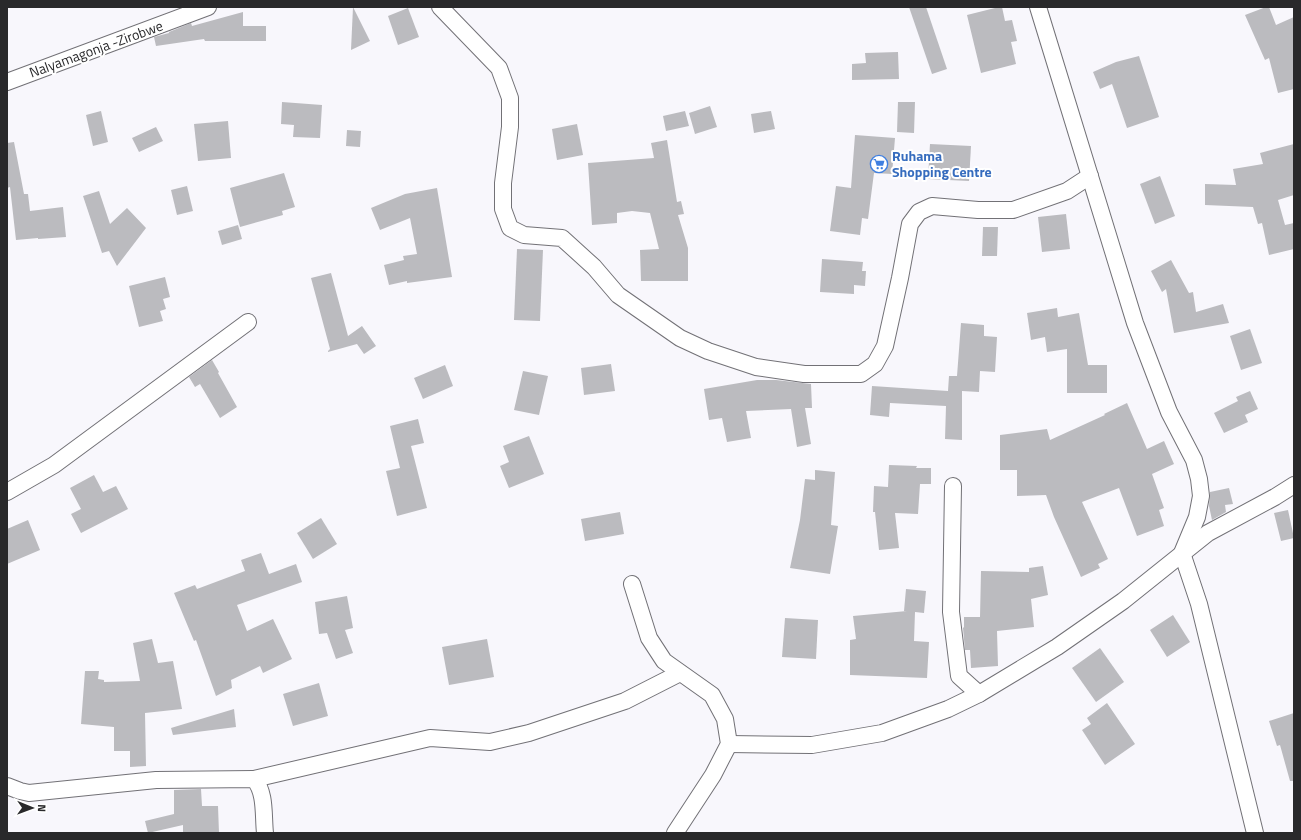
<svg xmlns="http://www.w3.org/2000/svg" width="1301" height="840" font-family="'Titillium Web',sans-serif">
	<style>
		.building { fill: #bbbbbf }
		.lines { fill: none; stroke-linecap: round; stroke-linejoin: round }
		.minor-casing { stroke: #727176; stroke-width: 18 }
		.minor { stroke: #fff; stroke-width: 16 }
		.labels { text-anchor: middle; stroke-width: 4; stroke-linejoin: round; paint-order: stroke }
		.street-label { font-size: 14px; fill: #29292b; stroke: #fff }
		.shop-label { font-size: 14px; font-weight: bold; fill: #366cbe; stroke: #fff; text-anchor: start }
	</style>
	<rect width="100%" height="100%" fill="#f8f7fc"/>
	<g class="building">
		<path d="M353 7 370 41 351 50Z"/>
		<path d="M909 7H926L947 69 932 74Z"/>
		<path d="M999 7H1002L1005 21 1012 20 1017 41 1011 42 1016 64 981 73 967 15Z"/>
		<path d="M1266 7H1269L1276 25 1294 17V89L1278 93 1269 58 1265 60 1245 15Z"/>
		<path d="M408 8 419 37 398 45 388 16Z"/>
		<path d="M243 12V26H266V41H205L204 39 156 46 154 37 169 33V32L191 23 192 26Z"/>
		<path d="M898 52 899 79 852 80V64L866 63 865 53Z"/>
		<path d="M1139 56 1159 117 1127 128 1112 84 1100 89 1093 72 1116 62Z"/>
		<path d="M282 102 322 105 320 138 293 137 294 125 281 124Z"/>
		<path d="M898 102H915L914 133 897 132Z"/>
		<path d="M710 106 717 127 695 134 689 113Z"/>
		<path d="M101 111 108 142 93 146 86 115Z"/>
		<path d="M685 111 689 126 666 131 663 116Z"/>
		<path d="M771 111 775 129 754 133 751 114Z"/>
		<path d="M228 121 231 158 198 161 194 124Z"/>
		<path d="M577 124 583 155 557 160 552 129Z"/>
		<path d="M156 127 163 141 139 152 132 138Z"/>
		<path d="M347 130 361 131 360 147 346 146Z"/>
		<path d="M855 135 895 138 892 174 874 173 868 219 862 218 860 235 830 231 836 186 851 188Z"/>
		<path d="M667 140 677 202 681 201 684 214 678 215 688 248V281H641L640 250 659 249 650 213 632 211 617 213V223L592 225 588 163 654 158 651 143Z"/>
		<path d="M14 142 24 194H28L30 211 63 207 66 237 38 239V238L16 240 10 187 7 188V143Z"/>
		<path d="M930 144 971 146 969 181 928 179Z"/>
		<path d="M1294 144V195L1278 200 1285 225 1294 223V249L1269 255 1262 223 1258 224 1253 207 1205 205V184L1236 185 1233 169 1263 164 1260 153Z"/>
		<path d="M284 173 295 207 282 211 283 215 240 227 230 188Z"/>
		<path d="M1160 176 1175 216 1155 224 1140 184Z"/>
		<path d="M187 186 193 211 177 215 171 190Z"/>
		<path d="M437 188 452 277 407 283V281L389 285 384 265 404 260 403 256 417 254 410 218 380 230 371 208 405 194Z"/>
		<path d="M99 191 110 224 127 208 146 228 117 266 109 251 102 253 83 196Z"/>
		<path d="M1066 214 1070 249 1042 252 1038 217Z"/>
		<path d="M238 225 242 239 222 245 218 231Z"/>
		<path d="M983 227H998L997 256H982Z"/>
		<path d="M517 249 543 250 540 321 514 320Z"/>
		<path d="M822 259 863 262 862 271H866L865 286 854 285V294L820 292Z"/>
		<path d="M1171 260 1189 293 1193 292 1196 312 1223 304 1229 323 1174 333 1166 289 1162 292 1151 271Z"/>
		<path d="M331 273 348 336 362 326 376 346 364 354 357 344 328 352V351L330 349 311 278Z"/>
		<path d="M165 277 170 297 163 299 166 309 160 311 163 321 139 327 129 286Z"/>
		<path d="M1057 308 1058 317 1079 313 1088 365H1107V393H1067V349L1047 352 1045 337 1031 340 1027 313Z"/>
		<path d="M961 323 984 325V336L997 337 995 372 980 371 979 392 962 391V440L945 439 946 406 890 403 889 417 870 415 872 386 948 391 949 376H957Z"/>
		<path d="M1250 329 1262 363 1241 370 1230 336Z"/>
		<path d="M212 360 219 372 218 373 237 407 220 418 200 384 195 387 189 377Z"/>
		<path d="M611 364 615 391 584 395 581 368Z"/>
		<path d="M445 365 453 386 423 399 414 378Z"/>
		<path d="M523 371 548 376 539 415 514 410Z"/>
		<path d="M757 380H776L811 384 812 408H805L811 444 797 447 791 409 746 411 751 438 727 442 722 418 709 420 704 389Z"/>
		<path d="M1250 391 1258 409 1245 415 1248 422 1224 433 1214 413 1238 401 1236 397Z"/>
		<path d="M1127 403 1147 449 1164 441 1174 464 1152 474 1164 508 1159 510 1164 526 1137 536 1119 488 1082 502 1108 559 1098 564 1100 568 1081 577 1054 517 1046 495 1017 496V470H1000V435L1047 429 1050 440 1105 415 1104 414Z"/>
		<path d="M418 419 424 443 411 446 427 508 397 516 386 471 400 468 390 426Z"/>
		<path d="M529 436 544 474 509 488 500 466 509 462 503 446Z"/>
		<path d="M889 465 917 466 916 468H931V484H920L918 514 895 513 899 548 879 550 875 512H873L874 486 888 487Z"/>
		<path d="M815 470 835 472 831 525 838 526 830 574 790 568 800 520 805 479 815 480Z"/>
		<path d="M94 475 103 492 116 486 128 509 81 533 71 514 81 509 70 488Z"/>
		<path d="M1229 488 1233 504 1225 505 1226 512 1212 520 1209 506 1210 492Z"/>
		<path d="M1288 510 1294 538 1281 541 1274 513Z"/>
		<path d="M620 512 624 534 585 541 581 519Z"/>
		<path d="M321 518 337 544 313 559 297 533Z"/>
		<path d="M28 520 40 550 7 564V529Z"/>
		<path d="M261 553 269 574 296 564 302 582 237 605 247 631 273 619 292 659 263 673 260 666 231 680 232 688 216 696 196 640 194 641 174 593 195 585 197 589 245 571 241 560Z"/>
		<path d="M1043 566 1048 595 1031 599 1034 627 997 631 998 666 971 668 970 650H965L963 628 964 627V617H980L981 571 1029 572V568Z"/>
		<path d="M906 589 926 591 924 613 915 612 914 641 929 642 927 678 850 675V640L856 639 853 616 907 611H904Z"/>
		<path d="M347 596 353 628 345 630 353 653 336 659 327 633 319 634 315 602Z"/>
		<path d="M1173 615 1190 642 1167 657 1150 630Z"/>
		<path d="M785 618 818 620 816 659 782 657Z"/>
		<path d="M152 639 158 663 173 661 182 709 145 713 146 766 130 767V751H114V727L81 724 85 671H99L98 679 104 680V682L140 681 133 643Z"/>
		<path d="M487 639 494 677 449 685 442 647Z"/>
		<path d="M1100 648 1124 682 1096 702 1072 668Z"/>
		<path d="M319 683 328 716 293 726 283 694Z"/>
		<path d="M1107 703 1135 744 1105 765 1082 730 1091 724 1087 718Z"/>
		<path d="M234 709 236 727 173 735 171 728Z"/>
		<path d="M1294 713V781H1290L1280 745 1277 746 1269 721Z"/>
		<path d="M201 789 202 806H218L219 833 183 832V825L148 833 145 821 174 814V790Z"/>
	</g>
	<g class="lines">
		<defs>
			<g id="minor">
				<path d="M440 7 499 68 510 98V127L503 183V209L510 228 524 235 562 238 594 267 618 295 680 338 708 351 756 367 804 374H861L875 364 885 346 900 278 910 224 919 212 932 206 978 210H1013L1067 191 1090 176"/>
				<path d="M1038 7 1135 323 1169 412 1194 460 1199 479 1201 496 1197 517 1182 553 1199 604 1255 833"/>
				<path d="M7 82 208 7"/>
				<path d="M953 486 951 612 959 676 979 694"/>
				<path d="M7 492 54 465 248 322"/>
				<path d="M632 584 649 638 664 661 712 695 725 719 729 744 713 775 675 833"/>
				<path d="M729 744 812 745 882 733 948 709 979 694 1057 647 1123 601 1208 533 1275 497 1294 485"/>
				<path d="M254 779 430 738 490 742 529 733 625 701 680 673"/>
				<path d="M7 786 20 791 29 793 156 780 254 779C266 793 263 815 265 833"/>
			</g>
		</defs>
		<use href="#minor" class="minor-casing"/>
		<use href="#minor" class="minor"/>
	</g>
	<defs>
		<symbol id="supermarket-ring" viewBox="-11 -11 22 22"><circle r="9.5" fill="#fff" stroke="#3f7fe0" stroke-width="1.5"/><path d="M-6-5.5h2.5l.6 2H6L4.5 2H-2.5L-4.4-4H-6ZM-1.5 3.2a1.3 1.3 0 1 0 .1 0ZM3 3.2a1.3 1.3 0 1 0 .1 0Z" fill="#3f7fe0"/></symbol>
	</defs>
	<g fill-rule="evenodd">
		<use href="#supermarket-ring" x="869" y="154" width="20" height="20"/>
	</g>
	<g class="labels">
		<g class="street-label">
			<text transform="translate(96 49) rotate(-20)" y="5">Nalyamagonja -Zirobwe</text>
		</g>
		<g class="shop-label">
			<text x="892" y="161">Ruhama<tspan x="892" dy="16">Shopping Centre</tspan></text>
		</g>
	</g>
	<rect width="1301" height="840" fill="none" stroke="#29292b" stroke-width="16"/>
	<g transform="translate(32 808) rotate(91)" stroke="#ffffff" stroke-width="3" paint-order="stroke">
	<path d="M0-3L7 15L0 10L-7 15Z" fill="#29292b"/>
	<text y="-6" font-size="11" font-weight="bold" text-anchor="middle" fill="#29292b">N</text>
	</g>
</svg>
